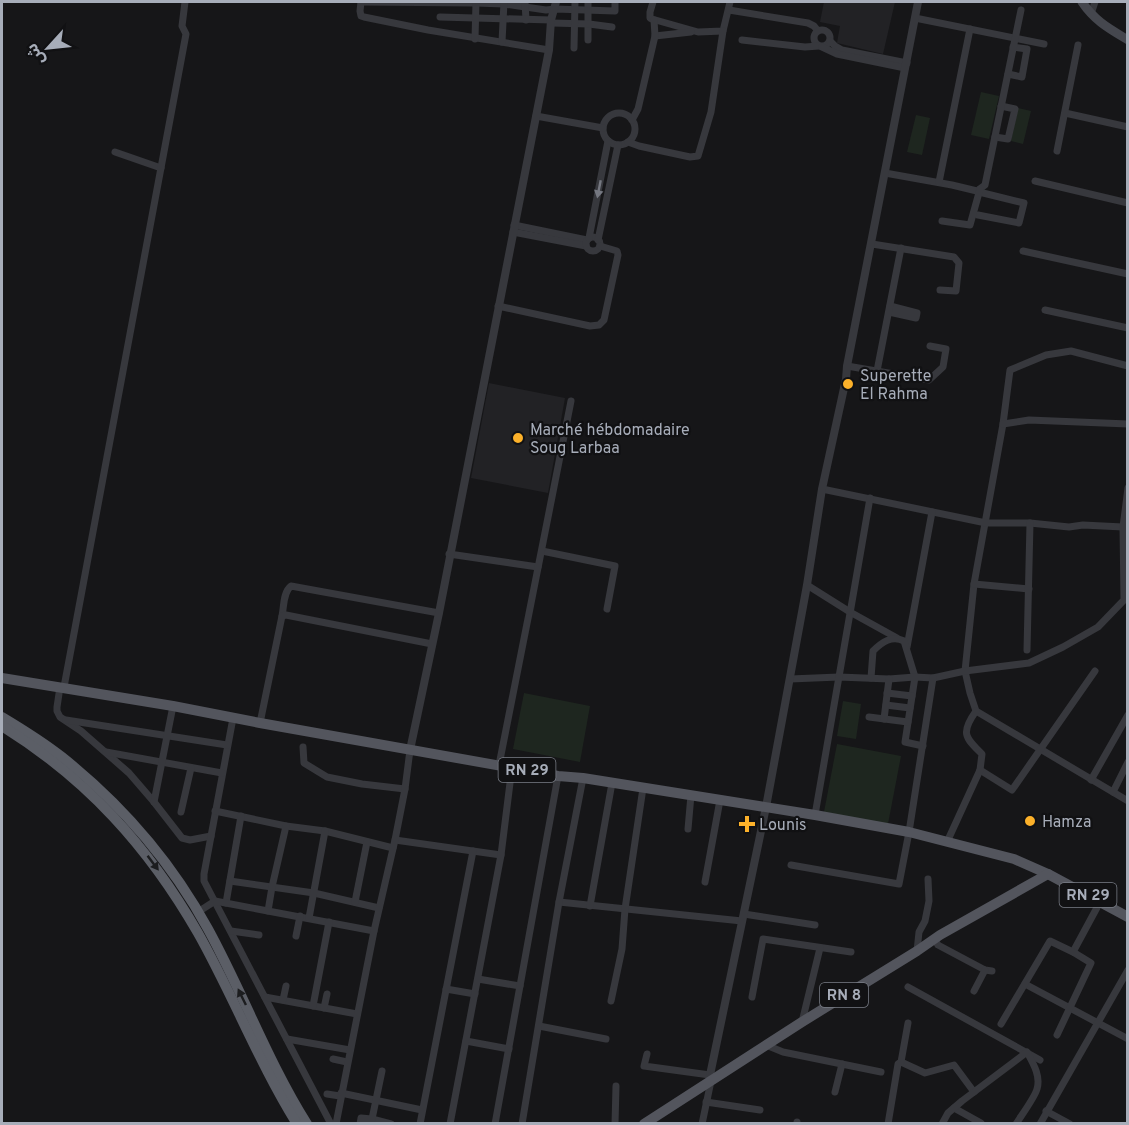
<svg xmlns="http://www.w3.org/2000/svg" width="1129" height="1125" font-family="Overpass,'Noto Sans Arabic',sans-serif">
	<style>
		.built { fill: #222225 }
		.green { fill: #1e261f }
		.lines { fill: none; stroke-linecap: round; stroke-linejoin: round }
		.minor { stroke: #37383d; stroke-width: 7 }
		.tertiary { stroke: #37383d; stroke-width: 8 }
		.secondary { stroke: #45474e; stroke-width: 9 }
		.primary { stroke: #53555d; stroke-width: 10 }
		.trunk { stroke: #5b5e66; stroke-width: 10 }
		.oneway { fill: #757881 }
		.oneway2 { fill: #1c1d1f }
		.poi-dot { fill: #fcb12a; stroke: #111113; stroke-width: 2 }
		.labels { text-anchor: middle; stroke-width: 4.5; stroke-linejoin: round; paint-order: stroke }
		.shield { fill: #111113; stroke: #7a7e87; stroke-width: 1.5 }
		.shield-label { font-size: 15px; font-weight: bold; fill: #a7adb9 }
		.poi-label { font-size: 16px; fill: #a7adb9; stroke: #111113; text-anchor: start }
	</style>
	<rect width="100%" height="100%" fill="#161618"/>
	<g class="built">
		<path d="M824 2H895L883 54 837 43 840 26 820 22Z"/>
		<path d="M489 383 565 398 548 493 471 478Z"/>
	</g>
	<g class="green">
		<path d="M981 92 999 96 989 139 971 135Z"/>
		<path d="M1018 108 1031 111 1023 144 1011 141Z"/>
		<path d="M916 115 930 118 922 155 907 152Z"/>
		<path d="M524 693 590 706 580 762 513 749Z"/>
		<path d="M843 701 861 704 856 739 837 736Z"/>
		<path d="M837 744 901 756 888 824 824 812Z"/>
	</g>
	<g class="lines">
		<g class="minor">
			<path d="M361 2 476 3 504 4 546 10 555 9 615 11V2"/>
			<path d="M361 2 360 11 361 16 364 17 428 30 549 50"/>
			<path d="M525 2 526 20"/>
			<path d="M588 2V40"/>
			<path d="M653 2 650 12V18L652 19 698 32 723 31 730 2"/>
			<path d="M729 10 808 23 814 26 818 31"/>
			<path d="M1091 14 1095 2"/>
			<path d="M440 17 551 20"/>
			<path d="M915 18 1044 44"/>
			<path d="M552 23 589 24 612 27"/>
			<circle cx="822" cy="38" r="8"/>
			<path d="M655 36 691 32"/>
			<path d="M475 39 476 2"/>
			<path d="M742 40 805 47 819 46"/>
			<path d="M830 41 835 46 842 50 907 63"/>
			<path d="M502 42 504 2"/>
			<path d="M822 47 837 54 905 68"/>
			<path d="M574 48 575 2"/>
			<path d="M1008 74 1022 77 1027 49 1013 47"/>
			<path d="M1065 113 1128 127"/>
			<circle cx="619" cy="129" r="16"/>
			<path d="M536 116 603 128"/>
			<path d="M632 120 638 109 655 36 654 20"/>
			<path d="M995 137 1008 139 1015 109 1001 106"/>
			<path d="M628 142 639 146 690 157 698 156 711 112 723 31"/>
			<path d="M1057 151 1078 45"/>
			<path d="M115 152 161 168"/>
			<path d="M885 173 952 185 977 191 985 185 1021 10"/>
			<path d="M1035 181 1128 203"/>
			<path d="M939 182 970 29"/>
			<path d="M978 215 1019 223 1024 203 979 192"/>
			<path d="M942 221 970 225 980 189"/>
			<path d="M514 225 587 240"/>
			<path d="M513 232 586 246"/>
			<circle cx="593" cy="244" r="7"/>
			<path d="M589 238 608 141"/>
			<path d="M598 240 618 145"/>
			<path d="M872 244 954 257 959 263 956 291 940 290"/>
			<path d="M1023 251 1128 274"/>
			<path d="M498 306 590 326 599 325 604 320 618 255 617 251 600 246"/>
			<path d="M1045 310 1128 328"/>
			<path d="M889 312 916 318 917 313 890 306"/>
			<path d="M847 366 929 380 943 367 946 349 930 346"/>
			<path d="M1128 366 1071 351 1046 355 1010 370 1003 424 974 584 965 671 970 693 976 711 1128 801"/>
			<path d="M877 371 901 248"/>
			<path d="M1003 424 1029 420 1128 424"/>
			<path d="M822 489 986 523H1030L1069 527 1083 525 1123 527"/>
			<path d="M542 551 615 566 607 609"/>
			<path d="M449 554 538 567"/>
			<path d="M974 584 1029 589"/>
			<path d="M807 585 850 612 897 638"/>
			<path d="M282 616C284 607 283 592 291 586L439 613"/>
			<path d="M907 647 932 512"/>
			<path d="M1027 650 1030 523"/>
			<path d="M871 678 873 651C882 642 892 635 904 641L915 677 905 742 923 746"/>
			<path d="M790 679 839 677 889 679 915 677 933 678 965 671 1029 663 1063 647 1098 627 1124 600 1123 527 1128 488"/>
			<path d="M60 687 57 707V711L60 717 81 731 129 773 154 802 182 838 190 840 211 836"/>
			<path d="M64 687 186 34 182 26 185 2"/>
			<path d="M887 693 912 696"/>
			<path d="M886 705 910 708"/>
			<path d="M869 717 908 722"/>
			<path d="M233 718 204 874V881L331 1124"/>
			<path d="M884 719 889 679"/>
			<path d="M66 720 227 745"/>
			<path d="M260 723 282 616 286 615 432 644"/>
			<path d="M303 747 304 763 327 777 362 784 405 789"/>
			<path d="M106 752 222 773"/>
			<path d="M499 765 571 401"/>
			<path d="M980 770 1012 790 1095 671"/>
			<path d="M1091 780 1128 715"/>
			<path d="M1113 792 1128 762"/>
			<path d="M154 802 173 706"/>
			<path d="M215 811 286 826 325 831 393 848"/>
			<path d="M181 812 191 768"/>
			<path d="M815 815 870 498"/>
			<path d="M688 829 691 795"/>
			<path d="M395 840 501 855"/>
			<path d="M947 842 980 770 982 754C964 737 961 732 976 711"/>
			<path d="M791 865 899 884 909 832 933 678"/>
			<path d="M230 881 314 893 379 908"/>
			<path d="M705 882 720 800"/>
			<path d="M355 902 367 842"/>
			<path d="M559 902 742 921"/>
			<path d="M226 903 241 816"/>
			<path d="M590 906 612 783"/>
			<path d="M268 911 272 887 286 826"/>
			<path d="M198 912 215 901 374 931"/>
			<path d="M744 914 815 925"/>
			<path d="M309 918 325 831"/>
			<path d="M231 931 259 935"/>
			<path d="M296 936 300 916"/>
			<path d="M934 939 938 945 985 970 992 971"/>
			<path d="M917 951 919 932 925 921 929 901 928 879"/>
			<path d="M1073 952 1100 902"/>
			<path d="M478 979 520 986"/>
			<path d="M1025 984 1128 1039"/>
			<path d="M908 987 1040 1060"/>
			<path d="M446 989 475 994"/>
			<path d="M974 991 985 970"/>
			<path d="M265 997 357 1014"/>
			<path d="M752 997 763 939 851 952"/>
			<path d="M283 1000 286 986"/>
			<path d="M611 1001 622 949 625 909 643 788"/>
			<path d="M313 1006 329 922"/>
			<path d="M324 1008 327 994"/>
			<path d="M802 1022 820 948"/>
			<path d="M1001 1024 1050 941 1073 952 1091 963 1057 1035"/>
			<path d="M539 1026 606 1039"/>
			<path d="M287 1039 350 1050"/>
			<path d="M466 1041 509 1049"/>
			<path d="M766 1045 783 1052 881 1072"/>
			<path d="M647 1054 644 1066 710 1075"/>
			<path d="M333 1059 347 1062"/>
			<path d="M901 1062 925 1073 954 1065 974 1092"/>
			<path d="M835 1092 842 1064"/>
			<path d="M341 1093 422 1110"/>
			<path d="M327 1094 340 1096"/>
			<path d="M706 1102 760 1110"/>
			<path d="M954 1108 981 1123"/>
			<path d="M1046 1111 1070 1124"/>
			<path d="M372 1119 391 1124"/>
			<path d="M336 1124 374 931 395 840 405 789 410 750"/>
			<path d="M360 1124 361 1118 372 1119 382 1071"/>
			<path d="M420 1124 473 851"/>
			<path d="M450 1124 501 855 512 767"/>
			<path d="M495 1124 558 776"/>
			<path d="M522 1124 559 902 583 778"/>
			<path d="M615 1124 616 1086"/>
			<path d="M702 1124 711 1081"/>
			<path d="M797 1124V1122"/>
			<path d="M888 1124 898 1064 901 1062 908 1023"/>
			<path d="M942 1124 948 1113 962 1101 1027 1052C1033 1063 1041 1076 1037 1089 1035 1097 1021 1116 1016 1124"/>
			<path d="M1040 1124 1128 970"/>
		</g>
		<g class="tertiary">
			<path d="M410 750 439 613 549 50 551 20 556 2"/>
			<path d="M711 1081 710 1075 766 807 807 585 822 489 846 379 847 366 918 2"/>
		</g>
		<path class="secondary" d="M1082 2C1095 21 1108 28 1128 40"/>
		<g class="primary">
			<path d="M2 678 173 706 260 723 558 776 583 778 815 815 909 832 1014 859 1048 874 1128 917"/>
			<path d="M644 1124 802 1022 917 951 940 935 1048 874"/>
		</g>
		<g class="trunk">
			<path d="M2 717C22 729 43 742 62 757 121 804 172 863 208 929 243 993 268 1062 307 1124"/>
			<path d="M2 726C87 779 148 846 198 933 233 995 259 1063 297 1124"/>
		</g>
	</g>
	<defs><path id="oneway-solid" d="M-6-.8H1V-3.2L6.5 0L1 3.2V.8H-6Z" transform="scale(1.5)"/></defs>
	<use class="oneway" href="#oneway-solid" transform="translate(599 189) rotate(101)"/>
	<g class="oneway2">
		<use href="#oneway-solid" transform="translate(153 863) rotate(53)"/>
		<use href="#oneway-solid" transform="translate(242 997) rotate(-116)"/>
	</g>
	<g class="poi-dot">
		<circle cx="848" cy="384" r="6"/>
		<circle cx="518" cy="438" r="6"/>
		<circle cx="1030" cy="821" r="6"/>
		<path d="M744 815h6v6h6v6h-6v6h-6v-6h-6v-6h6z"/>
	</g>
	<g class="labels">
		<g class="shield">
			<rect x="498.5" y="758" width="57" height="24" rx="4.5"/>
			<rect x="1059.5" y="883" width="57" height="24" rx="4.5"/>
			<rect x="820" y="983" width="48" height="24" rx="4.5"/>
		</g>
		<g class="shield-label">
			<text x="527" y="775">RN 29</text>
			<text x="1088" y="900">RN 29</text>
			<text x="844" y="1000">RN 8</text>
		</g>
		<g class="poi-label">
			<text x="860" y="381">Superette<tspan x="860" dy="18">El Rahma</tspan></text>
			<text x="530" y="435">Marché hébdomadaire<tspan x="530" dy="18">Soug Larbaa</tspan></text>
			<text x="1042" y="827">Hamza</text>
			<text x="759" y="830">Lounis</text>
		</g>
	</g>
	<rect width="1129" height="1125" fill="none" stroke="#a7adb9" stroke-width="6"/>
	<g transform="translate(48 48) rotate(243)" stroke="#111113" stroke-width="4.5" paint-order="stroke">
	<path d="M0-4.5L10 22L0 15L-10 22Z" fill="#a7adb9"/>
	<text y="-9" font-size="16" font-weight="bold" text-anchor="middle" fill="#a7adb9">ش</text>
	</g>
</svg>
